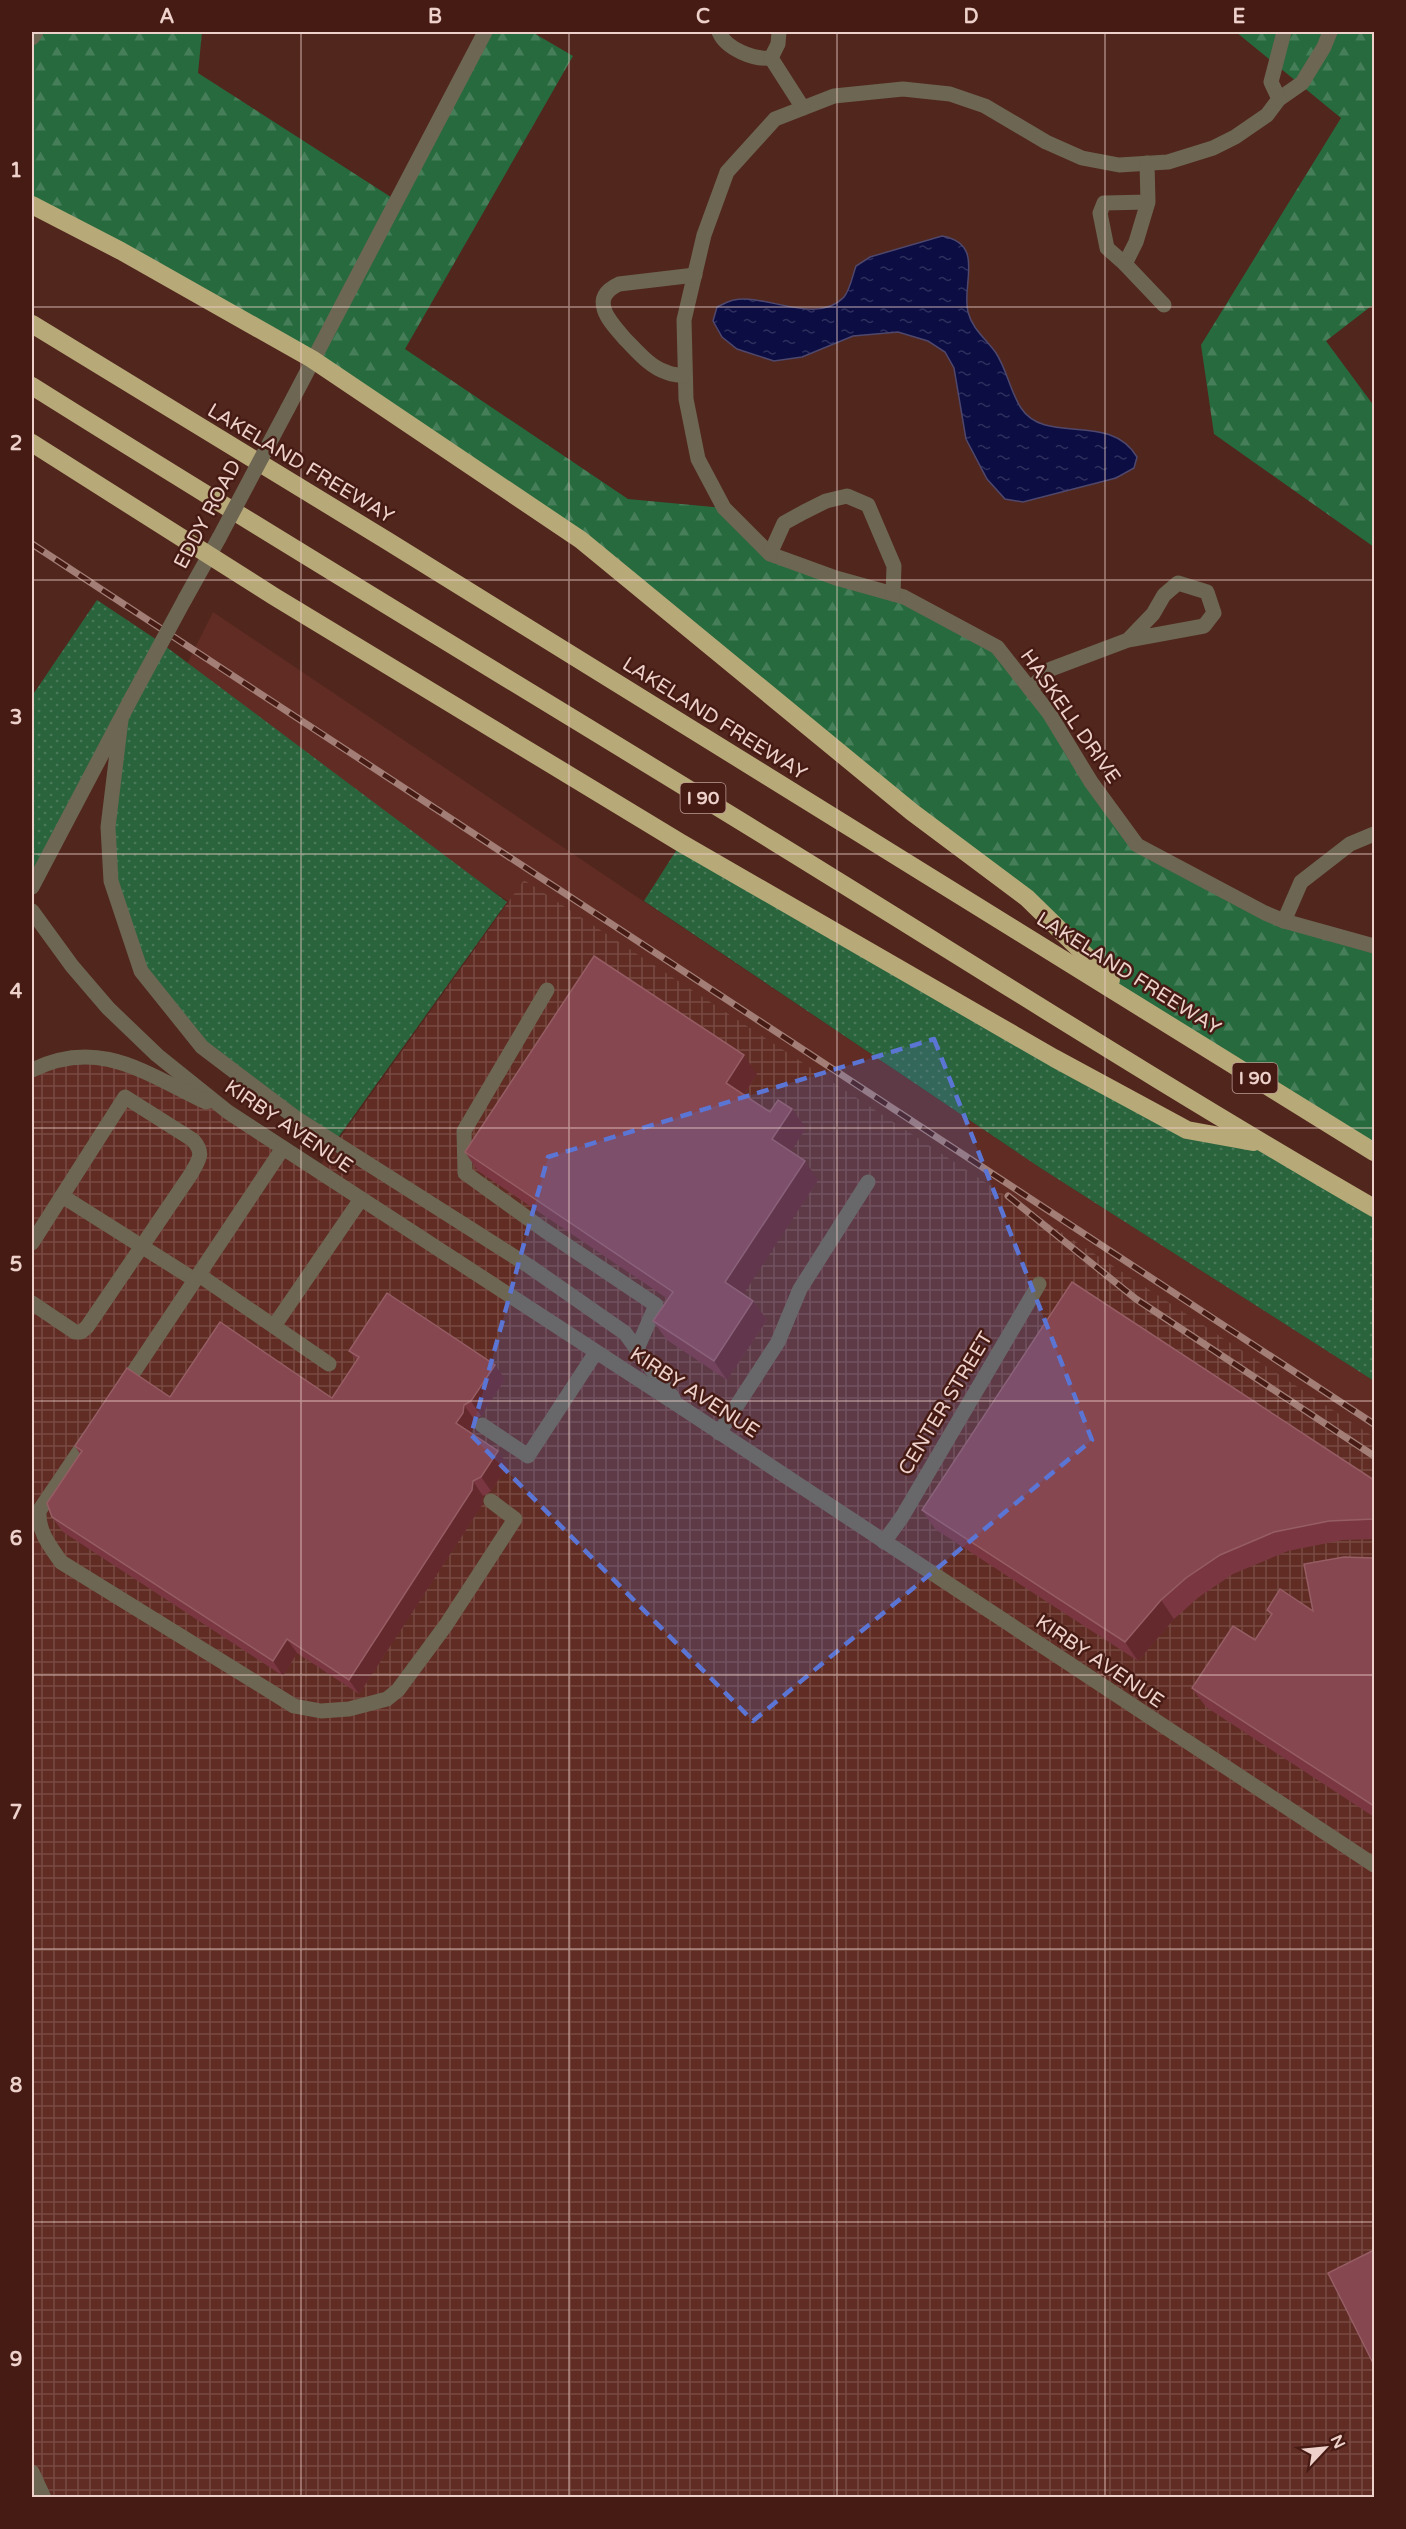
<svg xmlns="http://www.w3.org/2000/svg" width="1406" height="2529" font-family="'Varela Round',sans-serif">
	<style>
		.built { fill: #602c23 }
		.industrial { fill: url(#industrial-grid) }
		.grass { fill: url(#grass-dots) }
		.forest { fill: url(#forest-firs) }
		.water { fill: url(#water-ripples); stroke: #4f486c; stroke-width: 1.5 }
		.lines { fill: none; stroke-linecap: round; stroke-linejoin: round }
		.minor { stroke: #6c6652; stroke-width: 15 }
		.highway { stroke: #b8a979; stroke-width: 18 }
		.rail-casing { stroke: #a27e76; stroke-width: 7 }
		.rail { stroke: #461b14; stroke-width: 4.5; stroke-dasharray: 14; stroke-linecap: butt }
		.minor-bridge { stroke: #6c6652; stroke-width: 15 }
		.wall { fill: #7a3742 }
		.shaded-wall { fill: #64292d }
		.building { fill: #864751; stroke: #965d64; stroke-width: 1.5 }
		.marked { fill: #5b75d4; fill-opacity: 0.2; stroke: #5b75d4; stroke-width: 4.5; stroke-dasharray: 12 8; stroke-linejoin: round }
		.grid { fill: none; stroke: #edd1ca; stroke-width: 1.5; stroke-opacity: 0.55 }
		.labels { text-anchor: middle; stroke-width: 5; stroke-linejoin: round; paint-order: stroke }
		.shield { fill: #461b14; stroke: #bb9a93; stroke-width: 1.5 }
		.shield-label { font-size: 18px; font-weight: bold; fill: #edd1ca }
		.street-label { font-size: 20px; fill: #edd1ca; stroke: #461b14 }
		.neatline { fill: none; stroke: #edd1ca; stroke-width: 2 }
		.grid-label { font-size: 20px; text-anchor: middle; font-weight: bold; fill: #edd1ca }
	</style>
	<defs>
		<pattern id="industrial-grid" width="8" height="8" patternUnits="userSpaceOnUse" patternTransform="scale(1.5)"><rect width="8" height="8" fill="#602c23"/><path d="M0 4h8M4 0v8" fill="none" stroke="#774a42"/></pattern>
		<pattern id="grass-dots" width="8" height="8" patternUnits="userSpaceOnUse" patternTransform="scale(1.5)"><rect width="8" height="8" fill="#2a643d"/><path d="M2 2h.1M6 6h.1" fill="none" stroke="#497958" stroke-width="1.8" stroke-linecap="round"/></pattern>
		<pattern id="forest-firs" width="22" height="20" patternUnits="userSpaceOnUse" patternTransform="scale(1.5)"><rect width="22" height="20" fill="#266a3e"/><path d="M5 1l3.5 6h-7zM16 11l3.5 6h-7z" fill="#467e59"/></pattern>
		<pattern id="water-ripples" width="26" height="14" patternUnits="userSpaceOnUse" patternTransform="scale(1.5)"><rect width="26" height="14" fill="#0b0d43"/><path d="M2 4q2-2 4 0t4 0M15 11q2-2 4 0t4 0" fill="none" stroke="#2f2f5d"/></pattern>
	</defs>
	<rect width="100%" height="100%" fill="#51261d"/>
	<path class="built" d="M213 612 1039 1167 1374 1381V1483L179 680Z"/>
	<path class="industrial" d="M524 880 1374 1437V2497L44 2498 32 2472V1070L97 1055 228 1112 317 1170Z"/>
	<g class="grass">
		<path d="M97 600 157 640 507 902 335 1142 202 1047 141 971 111 881 120 722 32 887V696Z"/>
		<path d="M681 843 1187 1130 1263 1144 1374 1208V1381L1039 1167 644 901Z"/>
	</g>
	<g class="forest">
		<path d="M32 32H202L198 73 397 201 485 32H532L573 56 405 349 628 499 724 508 770 554 904 597 997 647 1137 845 1265 913 1374 946V1152L1136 1004 1027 898 581 540 312 359 32 205Z"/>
		<path d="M1236 32H1374V304L1326 341 1374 406V547L1214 434 1201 345 1341 118Z"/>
	</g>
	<path class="water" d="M942 236C986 244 961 284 968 312 972 329 987 340 996 353 1007 370 1010 391 1021 408 1046 446 1110 411 1137 457L1134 468 1116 478 1023 502 1005 499 987 479 966 439 954 368 945 352 928 341 898 332 853 336 802 357 774 361 737 349 722 337 713 321 717 307C722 305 728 301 734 300 765 293 816 326 844 297 850 290 853 274 856 266L870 257Z"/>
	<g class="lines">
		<g class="minor">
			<path d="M719 32C726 49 754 60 771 58"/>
			<path d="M1330 32 1324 47 1302 83 1279 99 1267 115 1235 137 1213 148 1168 162 1119 165 1082 158 1046 142 985 106 950 94 903 89 834 96 775 119 727 172 704 235 684 320 686 399 698 459 724 508 770 554 836 578 904 597 997 647 1049 713 1091 782 1137 845 1265 913 1284 921 1374 946"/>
			<path d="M32 38 36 32"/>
			<path d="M771 58 803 108"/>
			<path d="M771 58 778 44 779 32"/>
			<path d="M1279 99 1271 82 1284 32"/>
			<path d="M1147 163 1148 202 1136 242 1125 264 1107 248 1100 213 1104 203 1148 202"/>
			<path d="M1125 264 1164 305"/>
			<path d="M685 376C679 375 672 375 666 372 650 367 637 351 626 340 611 323 587 299 619 284L695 275"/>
			<path d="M288 408 485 32"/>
			<path d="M770 554 784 523 804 512 826 501 847 496 868 505 894 566 893 594"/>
			<path d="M185 599 219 538"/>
			<path d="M1030 689 1051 669 1128 640 1204 626 1214 613 1207 592 1178 583 1164 595 1153 614 1128 640"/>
			<path d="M121 720 108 827 111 881 141 971 202 1047 296 1118 529 1266 625 1333 673 1398"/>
			<path d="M32 887 132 697"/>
			<path d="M32 911 72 966 108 1008 157 1055 228 1112 678 1405 1374 1865"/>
			<path d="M1284 921 1301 882 1350 844 1374 834"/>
			<path d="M547 990 464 1131 465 1173 544 1230 656 1305 637 1349"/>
			<path d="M32 1070C99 1037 145 1073 206 1102"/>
			<path d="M62 1196 195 1280"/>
			<path d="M32 1243 125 1097 193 1140C205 1154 199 1159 191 1174L87 1327 81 1332H75L32 1303"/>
			<path d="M199 1275 329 1364"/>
			<path d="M274 1326 361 1199"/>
			<path d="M123 1388 283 1148"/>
			<path d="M482 1425 528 1456 596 1352"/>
			<path d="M719 1433 778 1342 800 1289 868 1182"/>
			<path d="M89 1437 39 1511C38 1532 50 1546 61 1562L294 1706 321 1711 349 1709 387 1699 398 1690 446 1625 515 1519 491 1501"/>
			<path d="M884 1542 902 1517 1039 1284"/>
			<path d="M32 2472 44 2498"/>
		</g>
		<g class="highway">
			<path d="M32 205 121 251 312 359 581 540 912 812 1027 898 1111 980"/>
			<path d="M32 324 386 540 1374 1152"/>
			<path d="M32 386C277 540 526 689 773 841 973 964 1171 1091 1374 1208"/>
			<path d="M32 443 275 597 681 843 1054 1058 1187 1130 1253 1142"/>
		</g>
		<defs>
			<g id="rail">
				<path d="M32 544 1374 1424"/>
				<path d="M1008 1196 1136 1299 1374 1456"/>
			</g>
		</defs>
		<use href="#rail" class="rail-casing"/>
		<use href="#rail" class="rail"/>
		<g class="minor-bridge">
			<path d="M219 538 288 408"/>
			<path d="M132 697 185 599"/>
		</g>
	</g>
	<g class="wall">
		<path d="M757 1074 744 1095 770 1112 806 1128 790 1151 818 1180 743 1294 753 1301 767 1320 727 1380 667 1340 653 1321 668 1299 478 1171 465 1152Z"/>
		<path d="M349 1351 505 1379 481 1416 474 1419 473 1428 470 1432 508 1465 491 1491 483 1496 482 1505 359 1694 297 1653 283 1676 63 1532 52 1517 80 1454 75 1446 332 1398 357 1361Z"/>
		<path d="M1374 1480V1539L1343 1540 1288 1551 1233 1574 1199 1597 1174 1619 1138 1661 935 1529 922 1510Z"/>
		<path d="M1374 1558V1817L1206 1707 1192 1688 1255 1640 1271 1615 1267 1610 1313 1611Z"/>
	</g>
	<g class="shaded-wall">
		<path d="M744 1055 757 1074 739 1102 726 1083Z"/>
		<path d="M792 1109 806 1128 786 1159 772 1139Z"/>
		<path d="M805 1161 818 1180 739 1301 725 1282Z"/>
		<path d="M753 1301 767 1320 727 1380 714 1361Z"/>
		<path d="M495 1365 505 1379 481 1416 471 1401Z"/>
		<path d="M464 1405 474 1419 473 1428 466 1438 456 1423Z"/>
		<path d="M498 1451 508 1465 491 1491 481 1477Z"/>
		<path d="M473 1481 483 1496 482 1505 359 1694 349 1680Z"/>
		<path d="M1161 1600 1174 1619 1138 1661 1125 1642Z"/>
		<path d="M287 1639 297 1653 283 1676 273 1661Z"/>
	</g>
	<g class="building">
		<path d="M594 956 744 1055 726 1083 770 1112 778 1100 792 1109 772 1139 805 1161 725 1282 753 1301 714 1361 653 1321 673 1292 465 1152Z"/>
		<path d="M1072 1282 1374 1480V1519L1329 1521 1274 1532 1220 1555 1186 1578 1161 1600 1125 1642 922 1510Z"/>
		<path d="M387 1293 495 1365 471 1401 464 1405 463 1413 456 1423 498 1451 481 1477 473 1481 472 1490 349 1680 287 1639 273 1661 52 1517 47 1503 82 1451 75 1446 127 1368 170 1397 220 1322 332 1398 359 1357 349 1351Z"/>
		<path d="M1344 1557 1374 1558V1806L1192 1688 1233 1626 1255 1640 1272 1614 1267 1610 1280 1589 1313 1611 1304 1564Z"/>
		<path d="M1374 2250V2365L1328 2273Z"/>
	</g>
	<path class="marked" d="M934 1039 1092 1440 753 1721 471 1435 548 1157Z"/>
	<path class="grid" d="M301 32V2498M569 32V2498M837 32V2498M1105 32V2498M32 307H1374M32 580H1374M32 854H1374M32 1128H1374M32 1401H1374M32 1675H1374M32 1949H1374M32 2222H1374"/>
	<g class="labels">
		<g class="shield">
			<rect x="680.5" y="783" width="45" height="30" rx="4.5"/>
			<rect x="1232.5" y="1063" width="45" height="30" rx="4.5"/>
		</g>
		<g class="shield-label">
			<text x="703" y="804">I 90</text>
			<text x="1255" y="1084">I 90</text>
		</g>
		<g class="street-label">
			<text transform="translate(301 463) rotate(31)" y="7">LAKELAND FREEWAY</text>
			<text transform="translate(207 514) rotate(-62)" y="7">EDDY ROAD</text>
			<text transform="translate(1071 716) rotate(55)" y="7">HASKELL DRIVE</text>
			<text transform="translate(715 718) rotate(32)" y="7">LAKELAND FREEWAY</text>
			<text transform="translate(1129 973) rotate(32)" y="7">LAKELAND FREEWAY</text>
			<text transform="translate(289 1126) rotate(34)" y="7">KIRBY AVENUE</text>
			<text transform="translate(695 1392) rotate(33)" y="7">KIRBY AVENUE</text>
			<text transform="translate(945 1403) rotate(-59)" y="7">CENTER STREET</text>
			<text transform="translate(1100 1661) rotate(34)" y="7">KIRBY AVENUE</text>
		</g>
	</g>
	<rect width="1406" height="2529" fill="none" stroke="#461b14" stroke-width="66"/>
	<g transform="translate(1325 2448) rotate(64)" stroke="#461b14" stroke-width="4.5" paint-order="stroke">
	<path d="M0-4.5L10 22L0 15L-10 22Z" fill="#edd1ca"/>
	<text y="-9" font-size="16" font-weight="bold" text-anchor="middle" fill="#edd1ca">N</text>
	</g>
	<rect x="33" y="33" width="1340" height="2463" class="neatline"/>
	<g class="grid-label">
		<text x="167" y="23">A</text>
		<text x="435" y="23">B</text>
		<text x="703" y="23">C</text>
		<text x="971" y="23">D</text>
		<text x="1239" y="23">E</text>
		<text x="16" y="177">1</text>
		<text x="16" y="450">2</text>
		<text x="16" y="724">3</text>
		<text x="16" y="998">4</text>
		<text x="16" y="1271">5</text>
		<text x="16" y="1545">6</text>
		<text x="16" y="1819">7</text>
		<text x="16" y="2092">8</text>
		<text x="16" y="2366">9</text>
	</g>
</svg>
